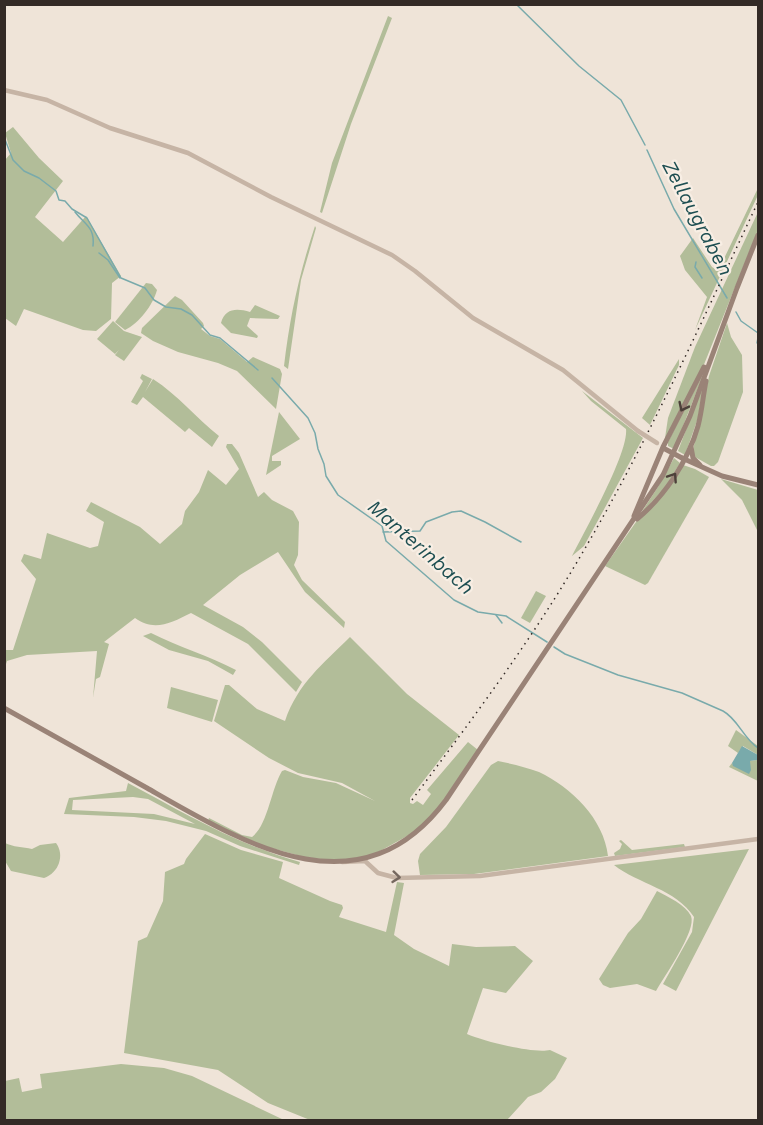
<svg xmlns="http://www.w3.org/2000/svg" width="763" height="1125" font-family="'Work Sans',sans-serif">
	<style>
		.green { fill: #b2bd99; fill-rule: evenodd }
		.water { fill: #79aaab }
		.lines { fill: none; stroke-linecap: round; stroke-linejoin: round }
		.stream { stroke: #79aaab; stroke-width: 1.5 }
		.tertiary { stroke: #c6b4a5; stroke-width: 4.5 }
		.secondary { stroke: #9a8377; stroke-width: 5 }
		.rail { stroke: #332a26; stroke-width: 1.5; stroke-dasharray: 1.5 4.5; stroke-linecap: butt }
		.tertiary-bridge { stroke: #c6b4a5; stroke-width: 4.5 }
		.secondary-bridge { stroke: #9a8377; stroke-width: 5 }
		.oneway { stroke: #4d403a }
		.oneway2 { stroke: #75685f }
		.labels { text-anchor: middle; stroke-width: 4.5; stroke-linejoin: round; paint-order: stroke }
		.water-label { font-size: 20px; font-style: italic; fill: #1e4f52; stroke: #f8eee4 }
	</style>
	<rect width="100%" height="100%" fill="#efe4d8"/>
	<g class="green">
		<path d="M388 16 392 18 351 124 322 213 320 212 332 163Z"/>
		<path d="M13 127 39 158 63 181 35 217 63 242 86 216 121 276 112 283 111 319 96 331 83 330 24 309 16 326 5 318V160L11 153 5 133Z"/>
		<path d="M758 188V195L695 330 707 297 685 270 680 256 693 238 712 267 718 271Z"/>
		<path d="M758 212V230L703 367 667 438H665L668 418 695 347Z"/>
		<path d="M315 226 316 228 301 280 288 369 284 366C290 316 299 274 315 226Z"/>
		<path d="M146 283 152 284 157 290C153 305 139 323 125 330L115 322Z"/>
		<path d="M175 296 182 300 203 323 204 326 201 329 210 336 220 339 247 362 253 357 280 369 282 374 276 409 237 371 218 363 178 352 153 341 141 333 142 328Z"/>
		<path d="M255 305 280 316 278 319 250 318 247 326 258 336 257 338 231 333 221 323C225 308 237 308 250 312Z"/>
		<path d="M113 321 124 331 142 337 124 361 115 355 119 350 115 354 97 339Z"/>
		<path d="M727 323 731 337 742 355 743 392 718 462 714 466H711L695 457 693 450 709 376Z"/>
		<path d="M679 359V365L650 425 642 418Z"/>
		<path d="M705 370 674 449 668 446V442Z"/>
		<path d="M142 374 152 379 145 392 153 379C178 395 196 418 219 436L212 447 189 428 185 432 143 397 137 405 131 402 143 381 140 378Z"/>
		<path d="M704 382 698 418 685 455 678 451Z"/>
		<path d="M582 391 643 438 584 546 572 556C584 532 629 452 626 429L591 401Z"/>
		<path d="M279 412 300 439 272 456V461H281V465L266 475Z"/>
		<path d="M227 444H232L239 453 258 497 264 492 272 500 293 511 299 522 298 555 294 565 302 580 345 622 344 628 305 592 278 552 240 575 203 605 243 627 262 642 302 682 296 692 248 644 191 613C171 623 154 632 135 618L104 642 109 644 100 677 96 679 93 698 97 651 27 655 7 661 5 667V650H13L36 579 21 561 24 554 41 559 47 533 90 548 98 546 104 522 86 511 91 502 140 527 160 544 182 524 185 511 199 492 208 470 226 485 239 469 226 447Z"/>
		<path d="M674 458 680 463 666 486 639 516 658 487Z"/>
		<path d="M683 465 695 469 709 477 648 583 645 585 605 566 636 522Z"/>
		<path d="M721 479 758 490V532L742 500Z"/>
		<path d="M536 591 546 596 530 623 521 618Z"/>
		<path d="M151 633C179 647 209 656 236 670L233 675 208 661 169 650 143 636Z"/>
		<path d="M350 637 407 694 459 735 410 798V803L413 804 417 801 423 805 431 794 427 790 468 742 478 750 437 810 418 830 373 855 337 861 304 857 264 846 208 821 209 818 242 835 252 837C268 825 271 789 282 771L285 770 303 777 336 783 375 801 342 783 298 773 269 758 214 721 225 685H229L257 709 285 721C298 683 323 664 350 637Z"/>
		<path d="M171 687 218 700 212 722 167 708Z"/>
		<path d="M736 730 758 746V755L743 746 738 753 728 746Z"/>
		<path d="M758 756V781L729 767 732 763 734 766 749 767 750 761 757 760Z"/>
		<path d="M498 761C512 764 526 767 539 772 571 787 604 819 608 856L474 874 420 875 418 861 420 854 446 827 491 765Z"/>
		<path d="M128 783C184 813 238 845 300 862L299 865 240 846 206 831 166 821 134 817 64 814 69 798 126 791ZM133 797 148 799 195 824 154 814 72 810 73 800Z"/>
		<path d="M205 834 241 850 283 862 279 878 330 901 342 905 343 908 339 917 386 932 397 882 404 883 394 935 414 949 449 966 452 944 476 947 515 946 533 961 506 993 483 988 467 1034C483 1041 533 1054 550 1050L567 1058 555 1079 541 1092 528 1097 507 1120H310L268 1103 218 1070 124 1053 138 941 147 937 163 901 165 872 184 864 186 859Z"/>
		<path d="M621 840 632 850 684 844 685 847 615 856 614 853 620 849 622 844 619 841Z"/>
		<path d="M5 843C13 847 23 847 32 849L40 845 56 843C65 855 59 873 44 878L11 871 5 861Z"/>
		<path d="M749 849 676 991 663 984 692 932 694 917C676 889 638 884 614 865Z"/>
		<path d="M657 891C668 897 685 904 691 916 697 930 664 977 656 991L637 984 610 988 603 985 599 979 628 933 641 919Z"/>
		<path d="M121 1064 164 1068 192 1076 284 1120H5V1081L19 1078 22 1092 42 1088 40 1074Z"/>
	</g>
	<path class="water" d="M742 746 758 755 757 760 750 761 751 770 749 774 733 766 732 763Z"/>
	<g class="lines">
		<g class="stream">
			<path d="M516 4 579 66 621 100 645 145"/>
			<path d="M4 137 13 160 24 171 39 178 56 191 59 200 65 201 72 209 87 218 121 278 145 288 154 300 166 307 181 309 192 315 210 335 220 338 258 370"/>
			<path d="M647 150 674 209 727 298"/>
			<path d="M75 212C85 225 95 227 93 246"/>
			<path d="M99 253 108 260 120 278"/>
			<path d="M696 262 695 267 702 278"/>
			<path d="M736 312 741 321 758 333"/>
			<path d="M757 343 758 338"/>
			<path d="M272 378 308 418 315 433 318 449 324 464 326 476 338 495 382 526 386 541 454 600 478 612 506 616 547 642"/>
			<path d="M383 532 420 531 426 522 452 512 461 511 485 522 521 542"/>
			<path d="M496 615 502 623"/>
			<path d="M554 647 565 654 618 675 682 693 723 711C738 719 743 738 758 748"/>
		</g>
		<g class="tertiary">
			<path d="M4 90 47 100 110 128 188 153 271 197 392 255 415 271 473 318 563 370 638 431"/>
			<path d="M342 862 365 861 378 873 397 878 480 876 758 839"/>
		</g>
		<g class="secondary">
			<path d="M691 447 693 458 700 465"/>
			<path d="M682 458 722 476 758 485"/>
			<path d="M634 516 663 447 704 367"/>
			<path d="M637 519C665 496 688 461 698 426 702 411 703 396 706 381"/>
			<path d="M4 708C52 735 100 762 147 788 245 844 360 915 446 800L663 475 690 416 737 288 758 235"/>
		</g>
		<path class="rail" d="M412 800C470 722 528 645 577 562 646 446 701 323 758 202"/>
		<path class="tertiary-bridge" d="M638 431 657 443"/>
		<path class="secondary-bridge" d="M665 449 682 458"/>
	</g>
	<defs><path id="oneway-chevron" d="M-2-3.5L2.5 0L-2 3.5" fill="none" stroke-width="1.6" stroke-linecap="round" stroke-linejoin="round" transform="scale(1.5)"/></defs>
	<g class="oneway">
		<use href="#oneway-chevron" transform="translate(683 407) rotate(116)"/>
		<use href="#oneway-chevron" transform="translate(673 477) rotate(-56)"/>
	</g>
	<use class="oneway2" href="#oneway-chevron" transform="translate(396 877) rotate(6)"/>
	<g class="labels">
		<g class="water-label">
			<text transform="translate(698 218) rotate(62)" y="7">Zellaugraben</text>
			<text transform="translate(421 547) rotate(41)" y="7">Manterinbach</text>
		</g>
	</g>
	<rect width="763" height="1125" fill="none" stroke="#332a26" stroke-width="12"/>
</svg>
